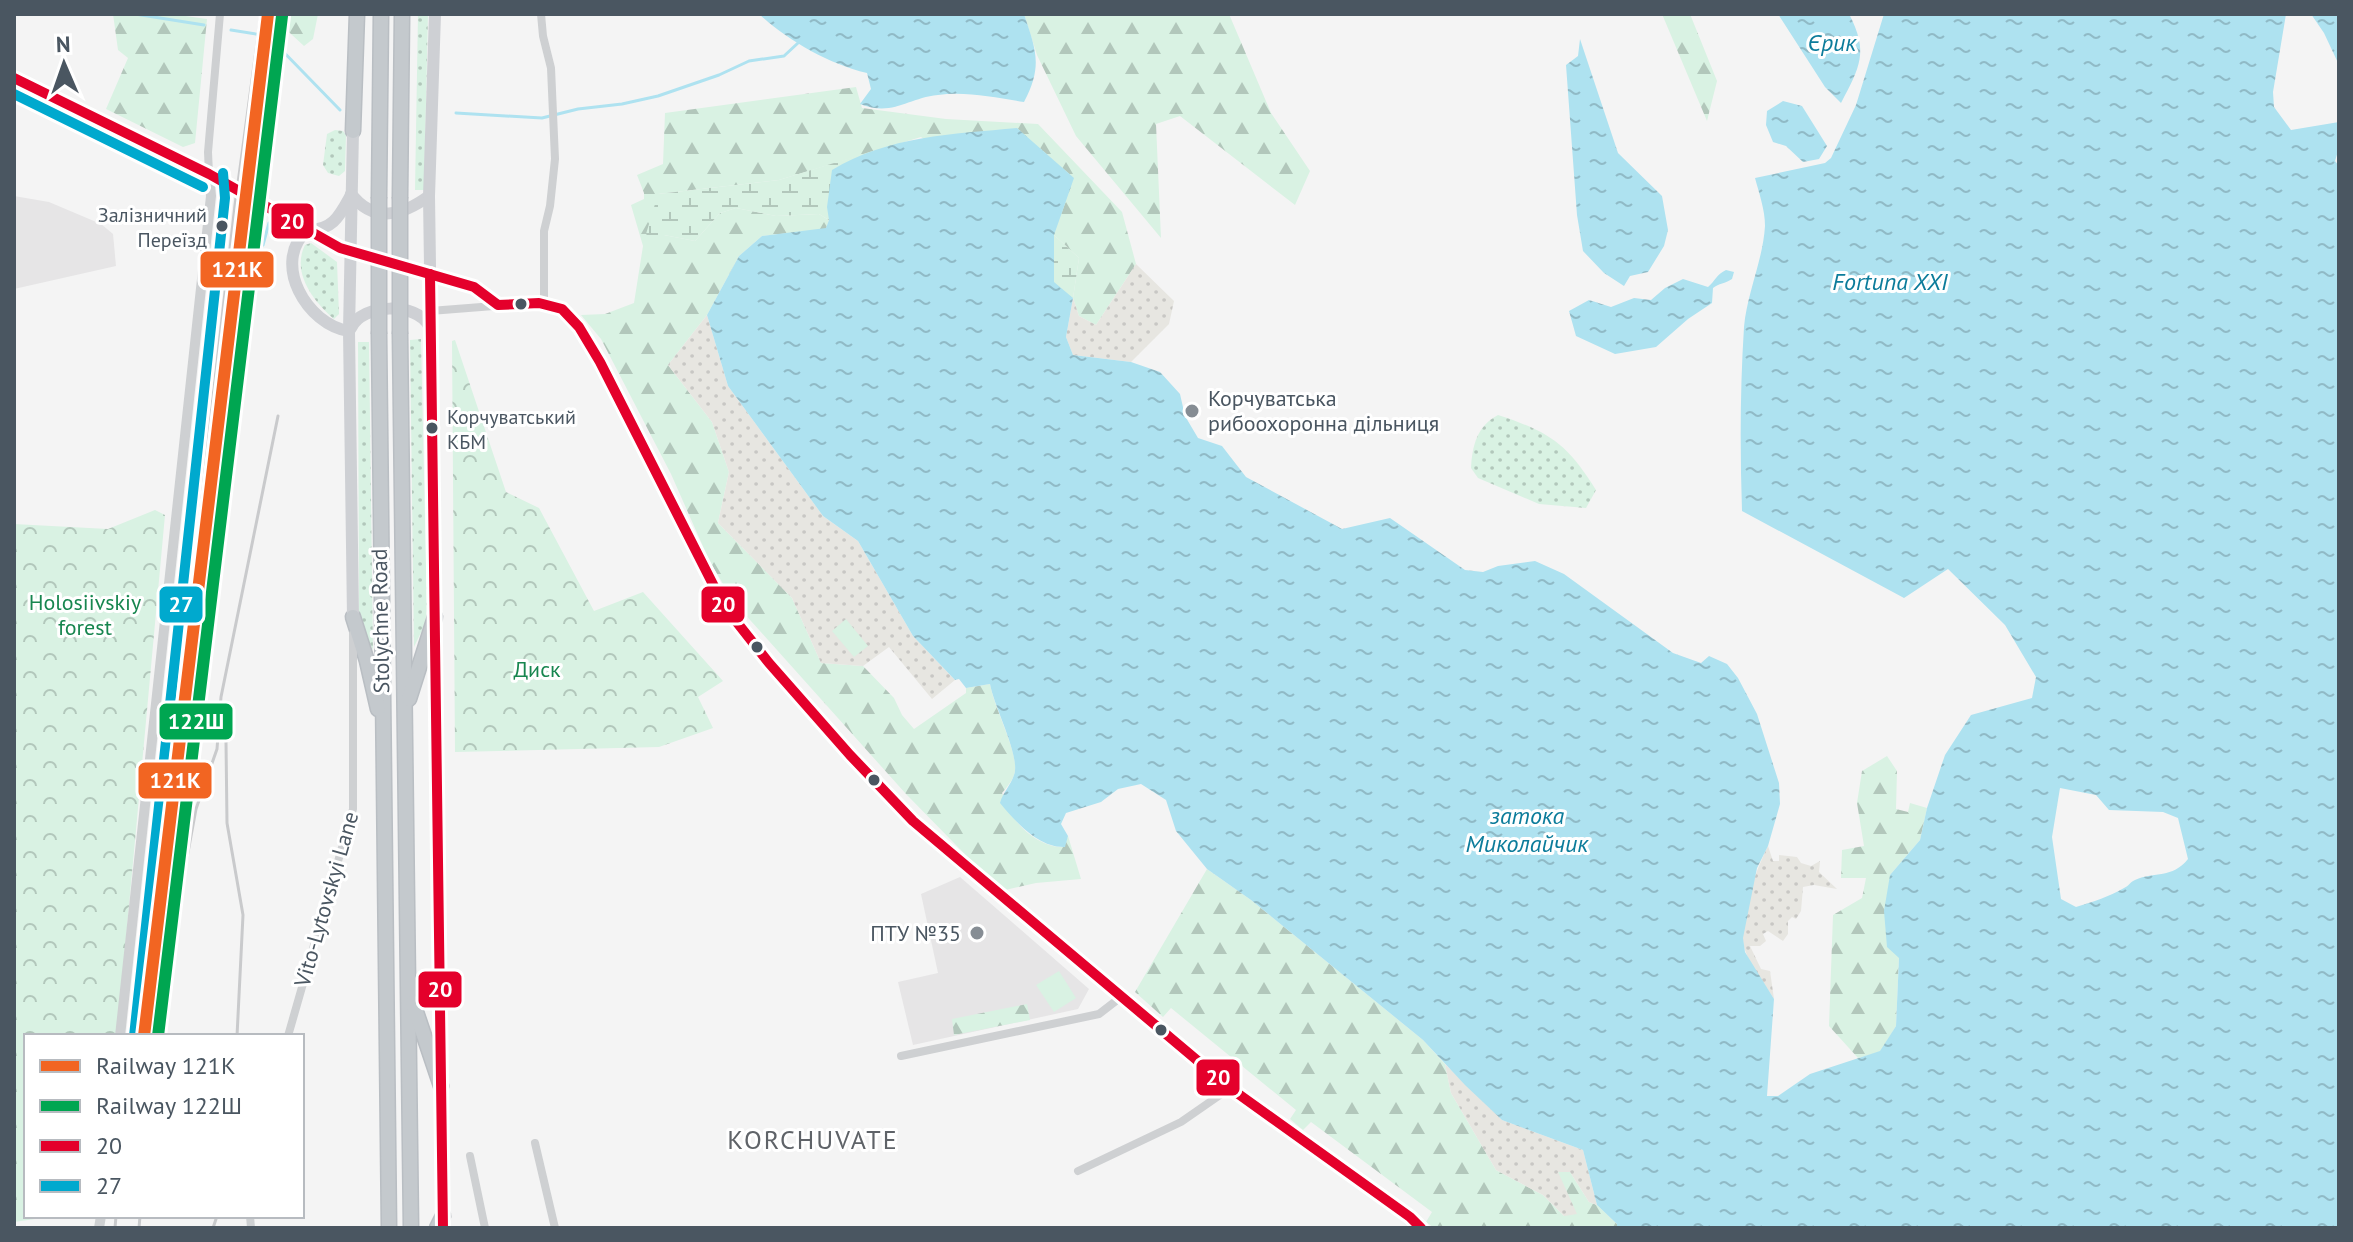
<svg xmlns="http://www.w3.org/2000/svg" width="2353" height="1242" font-family="'PT Sans',sans-serif">
	<style>
		.education { fill: #e6e5e6 }
		.grass { fill: url(#grass-dots) }
		.forest { fill: url(#forest-firs) }
		.wetland { fill: url(#wetland-marsh) }
		.sand { fill: url(#sand-dots) }
		.park { fill: url(#park-crowns) }
		.garden { fill: #d9f2e3 }
		.water { fill: url(#water-ripples); fill-rule: evenodd }
		.lines { fill: none; stroke-linecap: round; stroke-linejoin: round }
		.stream { stroke: #aee2f0; stroke-width: 3 }
		.trunk-casing { stroke: #b9bec3; stroke-width: 17 }
		.minor { stroke: #ced0d2; stroke-width: 8 }
		.tertiary { stroke: #ced0d2; stroke-width: 10 }
		.secondary { stroke: #ced0d4; stroke-width: 12 }
		.trunk { stroke: #c4c9cd; stroke-width: 14 }
		.rail { stroke: #c9cacc; stroke-width: 3 }
		.trunk-bridge-casing { stroke: #b9bec3; stroke-width: 17; stroke-linecap: butt }
		.trunk-bridge { stroke: #c4c9cd; stroke-width: 14 }
		.bus-1-casing { stroke: #fff; stroke-width: 16 }
		.bus-2-casing { stroke: #fff; stroke-width: 16 }
		.bus-1 { stroke: #e4002b; stroke-width: 10 }
		.bus-2 { stroke: #00a9ce; stroke-width: 10 }
		.rail-1-casing { stroke: #fff; stroke-width: 18 }
		.rail-2-casing { stroke: #fff; stroke-width: 18 }
		.rail-1 { stroke: #f26522; stroke-width: 12 }
		.rail-2 { stroke: #00a651; stroke-width: 12 }
		.bus-dot { fill: #4a5661; stroke: #fff; stroke-width: 3 }
		.poi-dot { fill: #868d94; stroke: #fff; stroke-width: 3 }
		.labels { text-anchor: middle; stroke-width: 6; stroke-linejoin: round; paint-order: stroke }
		.bus-label { font-size: 20px; fill: #4a5661; stroke: #fff; text-anchor: end }
		.poi-label { font-size: 22px; fill: #4a5661; stroke: #fff; text-anchor: start }
		.park-label { font-size: 22px; fill: #17864f; stroke: #fff }
		.street-label { font-size: 22px; fill: #4a5661; stroke: #fff }
		.water-label { font-size: 24px; font-style: italic; fill: #0c7c9b; stroke: #fff }
		.quarter-label { font-size: 26px; letter-spacing: 2px; fill: #5f6368; stroke: #fff }
		.line-badge { stroke: #fff; stroke-width: 3 }
		.badge-label { font-size: 22px; text-anchor: middle; font-weight: bold; fill: #fff }
	</style>
	<defs>
		<pattern id="grass-dots" width="8" height="8" patternUnits="userSpaceOnUse" patternTransform="scale(2)"><rect width="8" height="8" fill="#d9f2e3"/><path d="M2 2h.1M6 6h.1" fill="none" stroke="#b2c7bb" stroke-width="1.8" stroke-linecap="round"/></pattern>
		<pattern id="forest-firs" width="22" height="20" patternUnits="userSpaceOnUse" patternTransform="scale(2)"><rect width="22" height="20" fill="#d9f2e3"/><path d="M5 1l3.5 6h-7zM16 11l3.5 6h-7z" fill="#b2c7bb"/></pattern>
		<pattern id="wetland-marsh" width="20" height="14" patternUnits="userSpaceOnUse" patternTransform="scale(2)"><rect width="20" height="14" fill="#d9f2e3"/><path d="M1 5h8M5 5V1M11 12h8M15 12V8" fill="none" stroke="#b2c7bb"/></pattern>
		<pattern id="sand-dots" width="8" height="8" patternUnits="userSpaceOnUse" patternTransform="scale(2)"><rect width="8" height="8" fill="#e7e6e1"/><path d="M2 2h.1M6 6h.1" fill="none" stroke="#c8c7c4" stroke-width="1.8" stroke-linecap="round"/></pattern>
		<pattern id="park-crowns" width="20" height="18" patternUnits="userSpaceOnUse" patternTransform="scale(2)"><rect width="20" height="18" fill="#d9f2e3"/><path d="M2 6a3 3 0 1 1 6 0M12 15a3 3 0 1 1 6 0" fill="none" stroke="#b2c7bb"/></pattern>
		<pattern id="water-ripples" width="26" height="14" patternUnits="userSpaceOnUse" patternTransform="scale(2)"><rect width="26" height="14" fill="#aee2f0"/><path d="M2 4q2-2 4 0t4 0M15 11q2-2 4 0t4 0" fill="none" stroke="#90bac6"/></pattern>
	</defs>
	<rect width="100%" height="100%" fill="#f4f4f4"/>
	<g class="education">
		<path d="M14 196 49 202 101 224 113 234 116 266 14 289Z"/>
		<path d="M960 877 1089 989 1078 1009 913 1045 898 982 938 973 921 894Z"/>
	</g>
	<g class="grass">
		<path d="M418 14H428L424 190H415Z"/>
		<path d="M335 130 343 131 346 135 345 171 339 176 328 173 323 165 327 134Z"/>
		<path d="M311 243 337 262 339 314 334 319C314 302 291 273 305 245Z"/>
		<path d="M421 339 427 609 425 624 414 647 410 340Z"/>
		<path d="M358 342H369L373 650 361 627 359 612Z"/>
		<path d="M1498 415C1550 432 1567 444 1596 490L1586 508 1539 504 1478 478 1471 468C1472 446 1477 426 1498 415Z"/>
	</g>
	<g class="forest">
		<path d="M113 14H171L207 19 195 143 183 147 106 109 128 58 118 50Z"/>
		<path d="M279 14H318L313 39 304 46 278 22Z"/>
		<path d="M1024 14H1229L1271 113 1310 171 1295 205 1180 116 1156 124 1161 238 1076 136 1037 55Z"/>
		<path d="M1662 14H1690L1717 81 1707 121Z"/>
		<path d="M856 87 862 108 946 119 1038 124 1122 212 1136 264 1096 325 1079 316 1073 298 1079 258 1054 235 921 137 779 180 658 194 664 235 695 241 720 213 736 208 776 216 819 214 829 220 826 229 762 236 739 256 707 315 668 365 712 422 729 472 718 523 792 598 821 663 863 666 894 698 902 715 914 729 966 693V688L990 684C994 708 1018 752 1015 771 1014 779 1007 787 1002 793 1007 803 1011 816 1018 823 1028 836 1048 848 1064 847L1068 836 1081 879 1036 883 1001 891 906 794 733 601 709 560 671 474 601 339 581 315 605 314 634 303 643 246 631 205 644 199V193L637 175 663 164 665 113Z"/>
		<path d="M1887 756 1897 771 1896 809 1908 812 1910 803 1927 808 1920 840 1890 875 1899 958 1896 1026 1880 1052 1858 1058 1829 1026 1833 915 1862 898 1866 878H1841L1842 850 1864 846 1857 803 1862 771Z"/>
		<path d="M1207 869 1251 900 1423 1040 1445 1064 1451 1093 1496 1170 1543 1195 1564 1216 1558 1171 1570 1172 1589 1202 1597 1205 1617 1224V1228H1434L1426 1222 1432 1212 1311 1122 1303 1130 1290 1119 1296 1110 1171 1008 1163 1017 1135 992Z"/>
		<path d="M1027 1004 1030 1020 954 1035 952 1019Z"/>
	</g>
	<g class="wetland">
		<path d="M1017 128 1074 178 1054 235 1079 258 1073 298 1032 292Z"/>
		<path d="M892 145 829 220 819 214 776 216 736 208 720 213 695 241 664 235 655 244 646 234 658 194 779 180Z"/>
	</g>
	<g class="sand">
		<path d="M1136 264 1174 301 1169 324 1131 362 1073 355 1066 337 1073 298 1079 316 1096 325Z"/>
		<path d="M707 315 728 386 823 516 858 541 913 636 955 680 932 699 889 647 863 666 821 663 792 598 718 523 729 472 712 422 668 365Z"/>
		<path d="M1768 846 1773 861H1779V855L1797 857 1801 863 1811 866 1820 861 1819 872 1837 889 1814 885 1803 887 1801 911 1796 919 1792 917 1788 921V934L1783 941 1768 931 1763 934 1766 941 1760 946H1750L1761 969 1770 971 1774 999C1765 984 1750 966 1745 950 1736 922 1756 870 1768 846Z"/>
		<path d="M1445 1064 1502 1120 1583 1150 1597 1205 1589 1202 1570 1172H1558L1577 1214 1564 1216 1543 1195 1496 1170 1451 1093Z"/>
	</g>
	<g class="park">
		<path d="M455 340 506 492 539 508 594 611 643 592 723 681 698 697 713 728 659 747 455 752 452 341Z"/>
		<path d="M155 510 165 515 117 1036H26V1216H56L14 1222V524L108 529Z"/>
	</g>
	<g class="garden">
		<path d="M846 619 868 646 854 657 832 631Z"/>
		<path d="M1059 971 1076 998 1054 1012 1036 985Z"/>
	</g>
	<g class="water">
		<path d="M759 14H1024C1036 50 1043 66 1024 102 997 98 966 91 938 95 907 98 893 117 860 104L871 89 867 73C827 63 789 41 759 14Z"/>
		<path d="M1778 14H1849C1869 52 1860 67 1841 103L1825 87Z"/>
		<path d="M1884 14H2286L2273 92 2274 107 2291 130 2339 122V148L2335 161 2339 166V1228H1617V1224L1597 1205 1583 1150 1502 1120 1465 1085 1423 1040 1251 900 1207 869 1176 831 1166 800 1141 784 1118 789 1101 802 1066 813 1061 824 1068 836 1065 847C1038 848 1016 822 1000 803 1003 792 1011 785 1014 775 1021 757 994 707 990 684L966 688 959 679 955 680 913 636 858 541 823 516 728 386 707 315 739 256 762 236 826 228 829 220 827 207 832 170C888 136 953 134 1017 128L1074 178 1054 235V282L1073 298 1066 337 1073 355 1131 362 1160 372 1180 394 1185 416 1198 438 1222 446 1246 477 1342 529 1390 518 1465 570 1483 572 1498 566 1535 561 1564 574 1673 653 1701 663 1709 656 1727 664 1738 678 1757 714 1779 783 1780 804 1768 846 1757 868 1743 938 1745 952 1774 999 1767 1096H1778L1810 1074 1880 1051 1896 1026 1899 958 1887 947 1884 911 1890 875 1920 840 1927 808 1945 755 1971 715 2032 698 2036 677 2005 625 1948 569 1904 598 1742 511C1740 450 1740 389 1744 327 1747 293 1763 260 1765 226 1765 210 1759 193 1755 178L1825 163 1831 158 1856 105ZM2060 788 2096 795 2109 810 2163 812 2178 818 2188 859C2172 879 2155 871 2135 880 2129 883 2130 885 2124 888 2110 896 2093 902 2076 907L2061 899 2052 837Z"/>
		<path d="M2311 14H2339V65L2324 33Z"/>
		<path d="M1580 39 1618 153 1662 196 1668 230 1664 246 1648 272 1630 276 1624 286 1604 273 1583 251 1577 215 1566 65 1578 56Z"/>
		<path d="M1783 101 1802 106 1827 146 1819 159 1803 162 1786 146 1773 142 1766 125 1767 111Z"/>
		<path d="M1726 270 1734 272 1732 279C1725 284 1719 283 1713 288L1712 303 1688 319 1656 347 1615 354 1576 336 1569 311 1589 300 1611 307 1634 298 1651 300 1665 288 1683 279 1708 287C1715 281 1717 274 1726 270Z"/>
	</g>
	<g class="lines">
		<g class="stream">
			<path d="M135 14 204 25"/>
			<path d="M231 30 268 36 340 110"/>
			<path d="M456 113 542 118 578 109 622 104 658 96 719 75 749 61 784 56 798 43"/>
			<path d="M263 245 269 223"/>
			<path d="M245 250H261"/>
			<path d="M245 262 252 252"/>
			<path d="M231 364 243 265"/>
		</g>
		<defs>
			<g id="trunk">
				<path d="M353 131 357 14"/>
				<path d="M379 197 381 14"/>
				<path d="M400 197 402 14"/>
				<path d="M379 334 389 1228"/>
				<path d="M400 334 411 1228"/>
				<path d="M353 617 367 661 378 709"/>
				<path d="M409 699 435 617"/>
				<path d="M413 1003 441 1086"/>
				<path d="M437 1228 443 1216"/>
			</g>
		</defs>
		<use href="#trunk" class="trunk-casing"/>
		<g class="minor">
			<path d="M541 14 543 36 551 68 555 159 550 206 544 231V302"/>
			<path d="M209 174 208 152 220 14"/>
			<path d="M430 274 474 287 497 305"/>
			<path d="M430 311 544 302C575 309 586 337 600 362L724 606 769 663 850 755 913 821 1230 1088 1410 1217 1421 1228"/>
			<path d="M435 633 440 1071"/>
			<path d="M288 1036 353 809V634"/>
			<path d="M901 1056 1099 1014 1121 997"/>
			<path d="M441 1085 443 1219"/>
			<path d="M535 1143 555 1228"/>
			<path d="M470 1156 485 1228"/>
			<path d="M1078 1171 1181 1122 1230 1088"/>
			<path d="M250 1216 251 1228"/>
		</g>
		<g class="tertiary">
			<path d="M120 1036 211 196 209 174"/>
			<path d="M99 1228 101 1216"/>
		</g>
		<g class="secondary">
			<path d="M14 78 209 174 340 248 430 274"/>
			<path d="M353 131 349 331 353 617"/>
			<path d="M351 194C374 224 403 215 429 196"/>
			<path d="M351 328C362 303 417 302 429 326"/>
			<path d="M349 331C307 325 271 263 307 230 333 231 340 215 351 195"/>
			<path d="M435 617 429 196 435 14"/>
		</g>
		<use href="#trunk" class="trunk"/>
		<g class="rail">
			<path d="M226 742 227 823 243 915 237 1036"/>
			<path d="M136 1036 170 773 235 205 261 14"/>
			<path d="M154 1036 196 809 217 749 221 697 278 416"/>
			<path d="M115 1228 116 1216"/>
			<path d="M139 1228 140 1216"/>
			<path d="M213 1228 217 1216"/>
		</g>
		<defs>
			<g id="trunk-bridge">
				<path d="M379 334V197"/>
				<path d="M400 334V197"/>
			</g>
		</defs>
		<use href="#trunk-bridge" class="trunk-bridge-casing"/>
		<use href="#trunk-bridge" class="trunk-bridge"/>
		<defs>
			<g id="bus-1">
				<path d="M14 78 209 174 340 248 474 287 498 305 539 303 562 309 579 327 600 362 724 606 769 663 850 755 913 821 1230 1088 1410 1217 1421 1228"/>
				<path d="M430 274 443 1228"/>
			</g>
			<g id="bus-2">
				<path d="M14 94 203 187"/>
				<path d="M134 1036 225 198 223 173"/>
			</g>
		</defs>
		<use href="#bus-1" class="bus-1-casing"/>
		<use href="#bus-2" class="bus-2-casing"/>
		<use href="#bus-1" class="bus-1"/>
		<use href="#bus-2" class="bus-2"/>
		<defs>
			<path id="rail-1" d="M144 1036 268 14"/>
			<path id="rail-2" d="M158 1036 282 16"/>
		</defs>
		<use href="#rail-1" class="rail-1-casing"/>
		<use href="#rail-2" class="rail-2-casing"/>
		<use href="#rail-1" class="rail-1"/>
		<use href="#rail-2" class="rail-2"/>
	</g>
	<g class="bus-dot">
		<circle cx="222" cy="226" r="7"/>
		<circle cx="521" cy="304" r="7"/>
		<circle cx="432" cy="428" r="7"/>
		<circle cx="757" cy="647" r="7"/>
		<circle cx="874" cy="780" r="7"/>
		<circle cx="1161" cy="1030" r="7"/>
	</g>
	<g class="poi-dot">
		<circle cx="1192" cy="411" r="8"/>
		<circle cx="977" cy="933" r="8"/>
	</g>
	<g class="labels">
		<g class="bus-label">
			<text x="207" y="222">Залізничний<tspan x="207" dy="25">Переїзд</tspan></text>
			<text x="447" y="424" text-anchor="start">Корчуватський<tspan x="447" dy="25">КБМ</tspan></text>
		</g>
		<g class="poi-label">
			<text x="1208" y="406">Корчуватська<tspan x="1208" dy="25">рибоохоронна дільниця</tspan></text>
			<text x="961" y="941" text-anchor="end">ПТУ №35</text>
		</g>
		<g class="park-label">
			<text x="85" y="610">Holosiivskiy<tspan x="85" dy="25">forest</tspan></text>
			<text x="537" y="677">Диск</text>
		</g>
		<g class="street-label">
			<text transform="translate(380 621) rotate(-91)" y="8">Stolychne Road</text>
			<text transform="translate(326 899) rotate(-74)" y="8">Vito-Lytovskyi Lane</text>
		</g>
		<g class="water-label">
			<text x="1832" y="51">Єрик</text>
			<text x="1890" y="290">Fortuna XXI</text>
			<text x="1527" y="824">затока<tspan x="1527" dy="28">Миколайчик</tspan></text>
		</g>
		<g class="quarter-label">
			<text x="813" y="1149">KORCHUVATE</text>
		</g>
	</g>
	<g class="line-badge">
		<rect x="270" y="202" width="45" height="38" rx="8" fill="#e4002b"/>
		<rect x="199" y="250" width="76" height="39" rx="8" fill="#f26522"/>
		<rect x="700" y="585" width="46" height="39" rx="8" fill="#e4002b"/>
		<rect x="158" y="585" width="46" height="39" rx="8" fill="#00a9ce"/>
		<rect x="158" y="702" width="76" height="39" rx="8" fill="#00a651"/>
		<rect x="137" y="761" width="76" height="39" rx="8" fill="#f26522"/>
		<rect x="417" y="970" width="46" height="39" rx="8" fill="#e4002b"/>
		<rect x="1195" y="1058" width="46" height="39" rx="8" fill="#e4002b"/>
	</g>
	<g class="badge-label">
		<text x="292" y="229">20</text>
		<text x="237" y="277">121К</text>
		<text x="723" y="612">20</text>
		<text x="181" y="612">27</text>
		<text x="196" y="729">122Ш</text>
		<text x="175" y="788">121К</text>
		<text x="440" y="997">20</text>
		<text x="1218" y="1085">20</text>
	</g>
	<rect width="2353" height="1242" fill="none" stroke="#4a5661" stroke-width="32"/>
	<rect x="24" y="1034" width="280" height="184" fill="#ffffff" stroke="#b7bbc0" stroke-width="2"/>
	<rect x="40" y="1060" width="40" height="12" fill="#f26522" stroke="#b7bbc0" stroke-width="2"/>
	<text x="96" y="1074" font-size="24" fill="#4a5661">Railway 121К</text>
	<rect x="40" y="1100" width="40" height="12" fill="#00a651" stroke="#b7bbc0" stroke-width="2"/>
	<text x="96" y="1114" font-size="24" fill="#4a5661">Railway 122Ш</text>
	<rect x="40" y="1140" width="40" height="12" fill="#e4002b" stroke="#b7bbc0" stroke-width="2"/>
	<text x="96" y="1154" font-size="24" fill="#4a5661">20</text>
	<rect x="40" y="1180" width="40" height="12" fill="#00a9ce" stroke="#b7bbc0" stroke-width="2"/>
	<text x="96" y="1194" font-size="24" fill="#4a5661">27</text>
	<g transform="translate(64 64) rotate(358)" stroke="#ffffff" stroke-width="6" paint-order="stroke">
	<path d="M0-6L14 30L0 20L-14 30Z" fill="#4a5661"/>
	<text y="-12" font-size="22" font-weight="bold" text-anchor="middle" fill="#4a5661">N</text>
	</g>
</svg>
